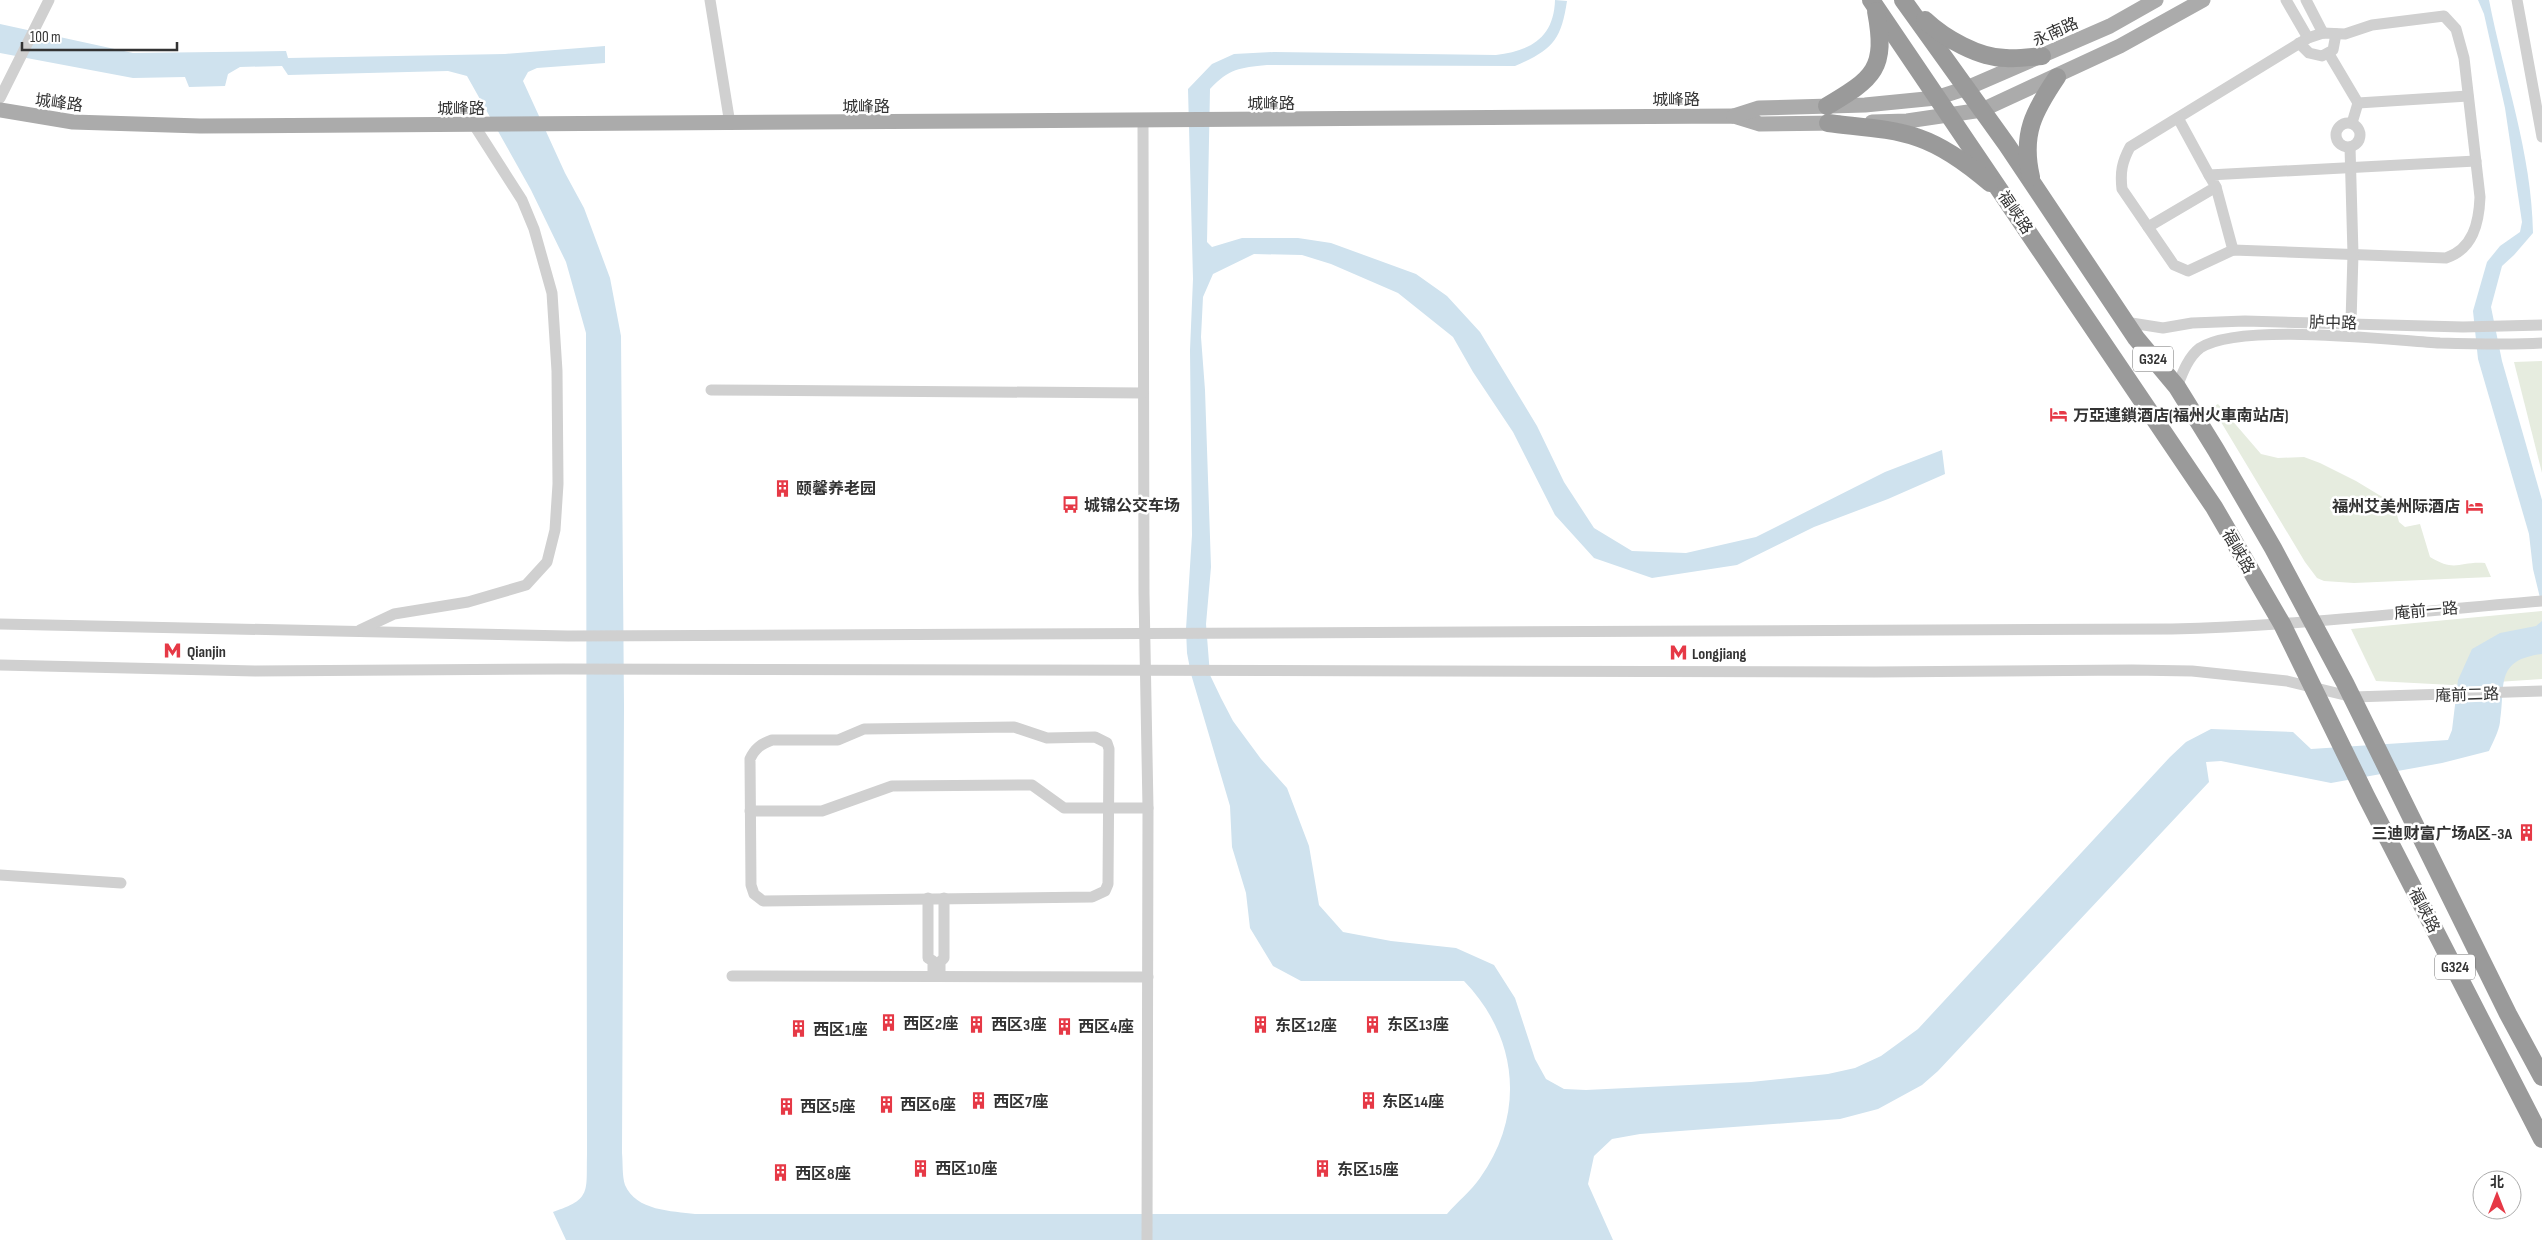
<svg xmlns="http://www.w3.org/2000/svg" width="2542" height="1240" font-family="'Sofia Sans Condensed','Noto Sans SC',sans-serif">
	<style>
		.green { fill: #e6ecdf }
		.water { fill: #cfe2ee }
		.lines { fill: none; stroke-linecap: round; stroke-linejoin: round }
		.minor { stroke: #d0d0d0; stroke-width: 11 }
		.major { stroke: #ababab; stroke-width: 15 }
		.highway { stroke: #9a9a9a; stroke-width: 18 }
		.labels { text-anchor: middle; stroke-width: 5; stroke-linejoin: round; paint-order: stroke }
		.shield { fill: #fff; stroke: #707070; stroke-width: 1 }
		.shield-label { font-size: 15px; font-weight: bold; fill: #333 }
		.street-label { font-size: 16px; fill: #333; stroke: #fff }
		.poi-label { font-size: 16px; font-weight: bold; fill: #333; stroke: #fff; text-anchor: start }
	</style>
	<rect width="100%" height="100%" fill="#fff"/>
	<g class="green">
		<path d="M2542 361V473L2514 362Z"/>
		<path d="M2218 404 2261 454 2278 458 2304 457 2320 463 2356 481 2394 504 2399 522 2405 527 2420 524 2430 557C2456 573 2459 561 2485 563L2491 577 2354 583 2324 581 2317 578 2305 562 2212 407Z"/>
		<path d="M2542 611V679L2452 685 2376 681 2351 629Z"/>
	</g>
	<g class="water">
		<path d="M1555 0 1567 1C1561 41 1552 50 1515 66L1267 65C1239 68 1230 68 1210 89L1207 242 1212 247 1242 238H1298L1331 243 1416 274 1447 296 1480 332 1537 426 1564 482 1594 528 1632 551 1686 553 1756 537 1885 472 1942 450 1945 474 1888 499 1814 527 1737 565 1652 578 1594 558 1555 515 1513 432 1473 372 1453 337 1398 293 1331 264 1302 255 1254 254 1213 274 1203 297 1201 337 1205 390 1211 567 1206 624 1210 675 1221 698 1233 721 1261 759 1287 788 1309 846 1319 905 1343 932 1391 941 1456 948 1494 965 1515 998 1535 1059 1546 1079 1564 1089 1586 1090 1751 1082 1828 1074 1855 1068 1881 1056 1918 1029 2170 757 2186 742 2211 729 2293 732 2311 749 2448 740 2452 730 2458 680 2472 649 2500 633 2536 626 2542 621V654C2494 660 2506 685 2500 722 2499 731 2493 742 2489 751L2442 763 2331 783 2221 761 2206 762 2209 782 1938 1071 1922 1085 1878 1109 1840 1119 1640 1134 1612 1139 1594 1156 1588 1184 1613 1240H566L553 1212C592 1199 586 1192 587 1154L586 333 566 262 531 190 467 76 448 71 288 75 282 66 240 67 228 74 225 86 189 87 185 77 133 78 0 53V24L133 53 286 51 288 58 505 54 605 46V63L537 68 528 72 523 81 565 173 584 208 610 278 621 336 624 707 622 1153C623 1163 622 1176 625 1185 636 1211 672 1211 695 1214H1447C1457 1202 1471 1191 1480 1178 1526 1113 1518 1037 1464 981H1301L1273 966 1250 928 1246 893 1232 847 1230 806 1191 674 1187 653 1186 629 1192 535 1190 350 1193 279 1188 89 1212 64 1234 54 1274 52 1496 55C1530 51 1554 38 1555 0Z"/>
		<path d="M2478 0H2489C2504 77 2532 154 2533 233L2514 255 2502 266 2491 307 2502 361 2542 500V606L2533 569 2529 534 2478 359 2473 311 2487 262 2500 246 2520 232 2522 222 2505 108 2484 14Z"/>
	</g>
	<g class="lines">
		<g class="minor">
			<path d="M710 0 730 124"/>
			<path d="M2286 0 2308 38"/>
			<path d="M2306 0 2323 33"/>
			<path d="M2517 0 2542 137"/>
			<path d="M2444 16 2456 29 2464 58 2480 197C2479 223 2473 249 2446 258L2233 250 2188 271 2174 265 2122 189C2120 172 2122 162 2130 147L2308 38 2323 33 2345 34 2372 25Z"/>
			<path d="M2299 43 2309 53 2322 56 2333 50 2336 34"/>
			<path d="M2329 54 2358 103 2352 123"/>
			<path d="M0 98 49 0"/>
			<path d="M2358 103 2468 96"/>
			<path d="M2178 118 2209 175"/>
			<path d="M1143 122 1144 594 1148 808 1147 1240"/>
			<circle cx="2348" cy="135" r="12"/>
			<path d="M2350 147 2353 254 2351 322"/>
			<path d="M2216 187 2233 250"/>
			<path d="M2148 227 2216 187 2209 175 2476 161"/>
			<path d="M2125 322 2163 328 2192 323 2245 321 2463 327 2542 325"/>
			<path d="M2177 387C2182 374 2188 357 2200 348 2239 322 2388 340 2440 343 2474 344 2508 345 2542 343"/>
			<path d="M711 390 1143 393"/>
			<path d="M0 624 568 636 2172 629C2296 626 2419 611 2542 601"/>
			<path d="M360 630 394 614 468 602 526 585 547 562 555 530 558 484 557 371 552 293 534 229 522 200 474 125"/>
			<path d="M0 665 255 671 563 669 1875 672 2132 670 2192 671 2287 681 2353 697 2542 691"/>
			<path d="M1014 727 1047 738 1095 737 1107 743 1109 749 1108 884 1105 891 1092 897 763 901 754 894 751 885 750 759C755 748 761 744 772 740H838L864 729Z"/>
			<path d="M750 811H822L892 786 1032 785 1064 808H1148"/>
			<path d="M0 875 121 883"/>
			<path d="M928 898V958L933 961V976"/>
			<path d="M732 976 1148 977"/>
			<path d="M940 976V962L944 958V898"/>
		</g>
		<g class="major">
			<path d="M0 110 73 122 200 126 1734 116 1760 124 1839 123"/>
			<path d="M1734 116 1759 108 1865 105 1936 98 1967 88 2110 26 2156 0"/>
			<path d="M1872 122 1907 121 1982 110 2120 46 2203 0"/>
		</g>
		<g class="highway">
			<path d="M1871 0 2214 507 2282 624 2366 796 2542 1139"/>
			<path d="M1903 0 2007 145 2136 338 2177 387 2216 450 2273 548 2345 683 2508 1014 2542 1077"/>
			<path d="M1925 20C1944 38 1979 58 2006 58 2018 59 2030 57 2042 56"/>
			<path d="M1827 106C1874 78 1887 69 1876 11"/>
			<path d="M1828 123C1858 127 1891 128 1919 138 1945 147 1969 165 1990 183"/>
			<path d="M2031 177C2021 134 2034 111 2057 77"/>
		</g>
	</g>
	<defs>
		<symbol id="hotel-bare" viewBox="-9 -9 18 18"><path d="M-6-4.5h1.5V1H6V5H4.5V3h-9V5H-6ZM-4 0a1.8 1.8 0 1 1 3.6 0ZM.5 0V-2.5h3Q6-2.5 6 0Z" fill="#e63946" stroke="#fff" stroke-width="2.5" paint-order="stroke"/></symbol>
		<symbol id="building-bare" viewBox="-9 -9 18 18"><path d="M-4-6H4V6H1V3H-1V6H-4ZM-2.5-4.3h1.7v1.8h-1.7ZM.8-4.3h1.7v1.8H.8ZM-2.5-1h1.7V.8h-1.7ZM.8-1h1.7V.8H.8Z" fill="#e63946" stroke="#fff" stroke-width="2.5" paint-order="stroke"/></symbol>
		<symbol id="bus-bare" viewBox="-9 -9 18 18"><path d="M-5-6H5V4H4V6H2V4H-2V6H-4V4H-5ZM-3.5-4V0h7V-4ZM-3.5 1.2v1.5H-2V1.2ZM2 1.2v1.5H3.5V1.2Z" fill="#e63946" stroke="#fff" stroke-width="2.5" paint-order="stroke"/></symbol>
		<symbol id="metro-bare" viewBox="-9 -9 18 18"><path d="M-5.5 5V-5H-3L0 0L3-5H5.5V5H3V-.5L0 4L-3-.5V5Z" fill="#e63946" stroke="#fff" stroke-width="2.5" paint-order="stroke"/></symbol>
	</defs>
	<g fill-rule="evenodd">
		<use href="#hotel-bare" x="2046" y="402" width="25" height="25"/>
		<use href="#building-bare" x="770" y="476" width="25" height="25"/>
		<use href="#bus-bare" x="1058" y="492" width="25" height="25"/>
		<use href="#hotel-bare" x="2462" y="494" width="25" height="25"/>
		<use href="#metro-bare" x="160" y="638" width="25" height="25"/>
		<use href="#metro-bare" x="1666" y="640" width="25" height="25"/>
		<use href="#building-bare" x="2514" y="820" width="25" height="25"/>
		<use href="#building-bare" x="876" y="1010" width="25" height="25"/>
		<use href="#building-bare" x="964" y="1012" width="25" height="25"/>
		<use href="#building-bare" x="1360" y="1012" width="25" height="25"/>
		<use href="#building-bare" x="1248" y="1012" width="25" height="25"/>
		<use href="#building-bare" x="1052" y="1014" width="25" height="25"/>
		<use href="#building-bare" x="786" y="1016" width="25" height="25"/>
		<use href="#building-bare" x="966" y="1088" width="25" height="25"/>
		<use href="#building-bare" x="1356" y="1088" width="25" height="25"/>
		<use href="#building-bare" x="874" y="1092" width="25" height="25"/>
		<use href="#building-bare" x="774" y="1094" width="25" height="25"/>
		<use href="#building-bare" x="908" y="1156" width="25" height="25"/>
		<use href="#building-bare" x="1310" y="1156" width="25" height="25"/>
		<use href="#building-bare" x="768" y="1160" width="25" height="25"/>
	</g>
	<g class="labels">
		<g class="shield">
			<rect x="2133" y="346.5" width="40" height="25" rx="4"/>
			<rect x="2435" y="954.5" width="40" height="25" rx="4"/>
		</g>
		<g class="shield-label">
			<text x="2153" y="364">G324</text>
			<text x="2455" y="972">G324</text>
		</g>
		<g class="street-label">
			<text transform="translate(2055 31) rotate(-24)" y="6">永南路</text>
			<text x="1676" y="105">城峰路</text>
			<text transform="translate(59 102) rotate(7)" y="6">城峰路</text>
			<text x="1271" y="109">城峰路</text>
			<text x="866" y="112">城峰路</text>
			<text x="461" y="114">城峰路</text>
			<text transform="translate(2016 212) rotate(56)" y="6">福峡路</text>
			<text transform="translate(2333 322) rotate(1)" y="6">胪中路</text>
			<text transform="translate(2239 551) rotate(60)" y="6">福峡路</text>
			<text transform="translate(2426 610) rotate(-5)" y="6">庵前一路</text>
			<text transform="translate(2467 694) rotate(-2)" y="6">庵前二路</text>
			<text transform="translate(2425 910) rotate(63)" y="6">福峡路</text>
		</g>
		<g class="poi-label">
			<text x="2073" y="421">万亞連鎖酒店(福州火車南站店)</text>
			<text x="796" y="494">颐馨养老园</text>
			<text x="1084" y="511">城锦公交车场</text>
			<text x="2460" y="512" text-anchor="end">福州艾美州际酒店</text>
			<text x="187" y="657">Qianjin</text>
			<text x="1692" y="659">Longjiang</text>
			<text x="2512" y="839" text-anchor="end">三迪财富广场A区-3A</text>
			<text x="903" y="1029">西区2座</text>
			<text x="991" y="1030">西区3座</text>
			<text x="1387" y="1030">东区13座</text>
			<text x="1275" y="1031">东区12座</text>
			<text x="1078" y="1032">西区4座</text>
			<text x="813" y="1035">西区1座</text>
			<text x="993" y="1107">西区7座</text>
			<text x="1382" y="1107">东区14座</text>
			<text x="900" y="1110">西区6座</text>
			<text x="800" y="1112">西区5座</text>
			<text x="935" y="1174">西区10座</text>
			<text x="1337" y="1175">东区15座</text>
			<text x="795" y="1179">西区8座</text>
		</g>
	</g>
	<g transform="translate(2497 1195)"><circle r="24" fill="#ffffff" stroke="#adadad"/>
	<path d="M0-4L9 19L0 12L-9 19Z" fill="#e63946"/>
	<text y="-8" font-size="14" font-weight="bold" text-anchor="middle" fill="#333333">北</text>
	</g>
	<path d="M22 42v8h155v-8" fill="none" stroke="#333333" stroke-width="2.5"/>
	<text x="30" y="42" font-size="15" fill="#333333" stroke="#ffffff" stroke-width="4" paint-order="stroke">100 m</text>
</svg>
